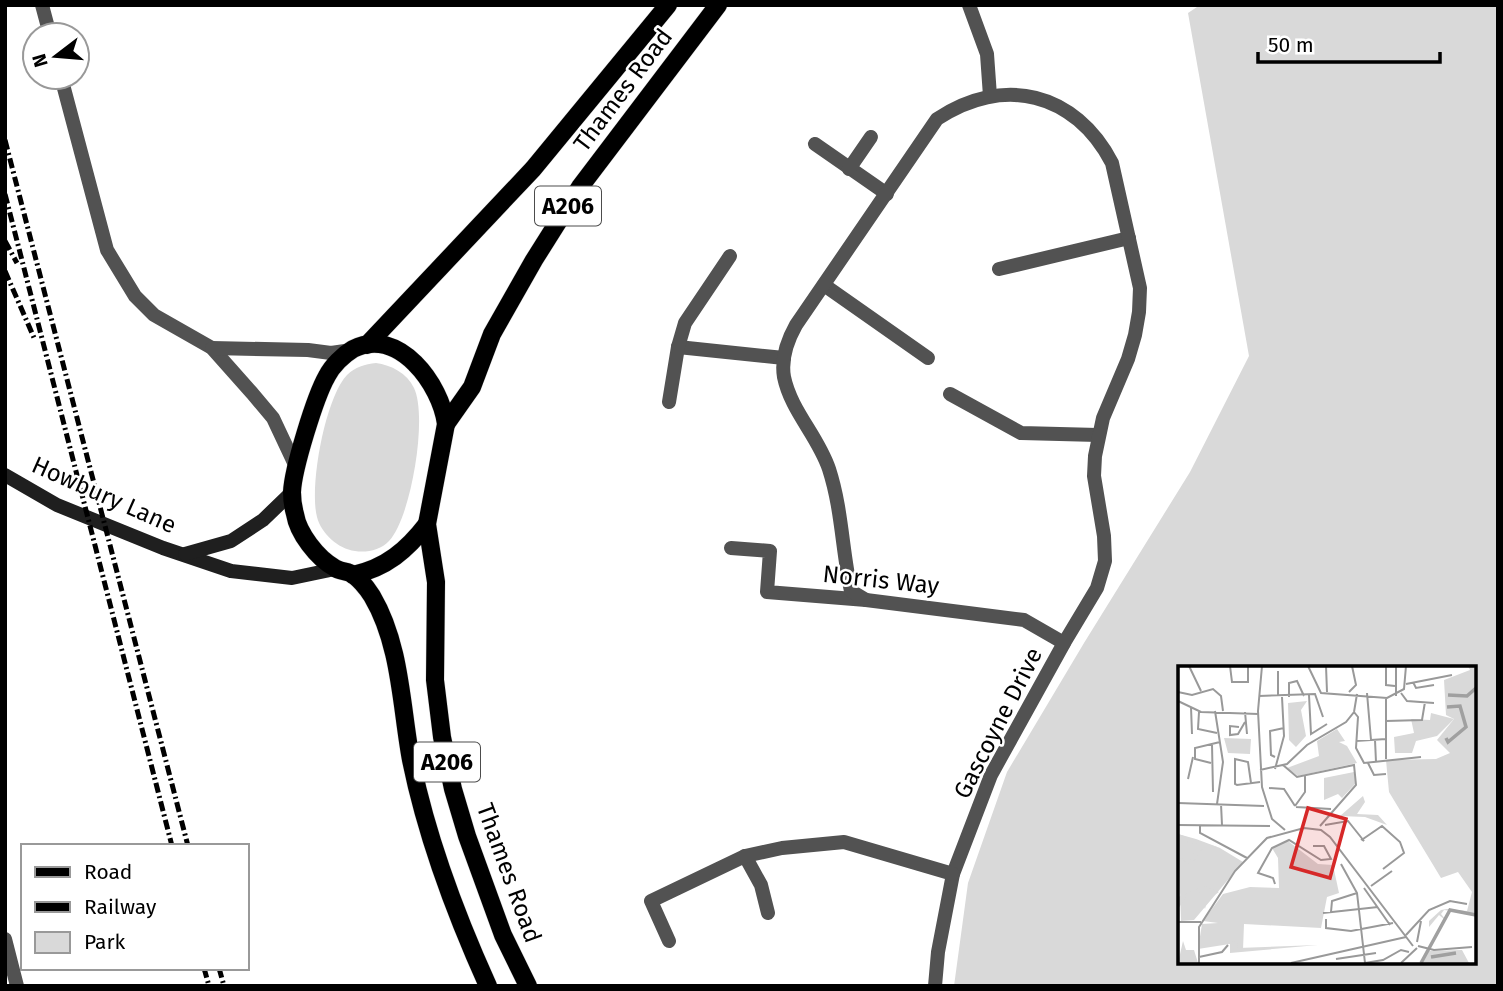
<svg xmlns="http://www.w3.org/2000/svg" width="1503" height="991" font-family="'Fira Sans',sans-serif">
	<style>
		.green { fill: #d9d9d9; fill-rule: evenodd }
		.lines { fill: none; stroke-linecap: round; stroke-linejoin: round }
		.primary-casing { stroke: #dbdbdb; stroke-width: 19 }
		.street { stroke: #525252; stroke-width: 14 }
		.secondary { stroke: #1f1f1f; stroke-width: 14 }
		.primary { stroke: #000; stroke-width: 18 }
		.rail { stroke: #000; stroke-width: 5; stroke-dasharray: 10 3.5 2 3.5; stroke-linecap: butt }
		.labels { text-anchor: middle; stroke-width: 5; stroke-linejoin: round; paint-order: stroke }
		.shield { fill: #fff; stroke: #4c4c4c; stroke-width: 2 }
		.shield-label { font-size: 23px; font-weight: bold; fill: #000 }
		.street-label { font-size: 24px; fill: #000; stroke: #fff }
		.inset-river { fill: none; stroke: #a0a0a0; stroke-width: 3.5 }
		.inset-road { fill: none; stroke: #999; stroke-width: 2 }
		.view { fill: #d62828; fill-opacity: 0.15; stroke: #d62828; stroke-width: 3.5 }
		.inset-edge { fill: none; stroke: #000; stroke-width: 3.5 }
	</style>
	<rect width="100%" height="100%" fill="#fff"/>
	<g class="green">
		<path d="M1200 5H1498V986H954L968 883 1007 772 1084 643 1190 472 1249 356 1188 13ZM1179 667H1473V961H1179Z"/>
		<path d="M376 363C391 365 407 373 414 388 428 417 411 518 389 541 381 550 366 553 355 551 338 549 321 533 317 517 309 487 325 398 347 375 355 367 365 364 376 363Z"/>
	</g>
	<g class="lines">
		<defs>
			<g id="primary">
				<path d="M367 345 533 169 668 5"/>
				<path d="M446 424 472 387 492 334 534 260 580 187 718 5"/>
				<path d="M353 575C386 568 407 550 427 524"/>
				<path d="M488 986C455 913 427 839 411 760 401 706 401 645 372 596 367 588 358 577 350 573 345 571 339 571 335 568 317 558 298 533 295 514 293 507 292 499 292 492 293 469 315 397 327 376 332 366 343 355 353 349 399 326 441 385 446 424L427 524 436 582 435 680 442 737 453 789 467 836 503 935 528 986"/>
			</g>
		</defs>
		<use href="#primary" class="primary-casing"/>
		<g class="street">
			<path d="M42 5 50 35"/>
			<path d="M969 5 987 54 990 96"/>
			<path d="M61 77 107 250 135 296 154 315 212 348 252 393 273 418 297 469"/>
			<path d="M815 144 887 194"/>
			<path d="M849 169 871 137"/>
			<path d="M999 269 1129 238"/>
			<path d="M824 285 928 358"/>
			<path d="M678 347 784 358"/>
			<path d="M212 348 308 350 331 353 352 350"/>
			<path d="M950 394 1021 433 1098 435"/>
			<path d="M669 402 678 347 685 323 730 256"/>
			<path d="M731 548 770 551 767 592 866 600 1024 620 1064 643"/>
			<path d="M866 600 851 591C842 550 842 509 829 469 818 436 791 411 784 377 781 359 787 341 796 325L937 119C1003 75 1075 92 1112 163L1140 288 1139 312 1135 335 1128 359 1103 418 1095 456 1094 476 1104 536 1105 561 1097 588 1064 643 991 775 953 874 938 952 935 986"/>
			<path d="M745 856 761 885 768 913"/>
			<path d="M5 939 17 986"/>
			<path d="M669 941 651 901 745 856 782 848 844 842 953 874"/>
		</g>
		<g class="secondary">
			<path d="M5 475 57 505 163 548 231 571 292 578 335 569"/>
			<path d="M185 554 231 541 263 520 292 492"/>
		</g>
		<use href="#primary" class="primary"/>
		<g class="rail">
			<path d="M5 140 188 846"/>
			<path d="M5 194 172 846"/>
			<path d="M5 241 17 263"/>
			<path d="M5 271 35 340"/>
			<path d="M204 968 209 986"/>
			<path d="M219 968 224 986"/>
		</g>
	</g>
	<g class="labels">
		<g class="shield">
			<rect x="535" y="186.5" width="66" height="39" rx="5"/>
			<rect x="414" y="742.5" width="66" height="39" rx="5"/>
		</g>
		<g class="shield-label">
			<text x="568" y="214">A206</text>
			<text x="447" y="770">A206</text>
		</g>
		<g class="street-label">
			<text transform="translate(623 90) rotate(-53)" y="8">Thames Road</text>
			<text transform="translate(104 495) rotate(24)" y="8">Howbury Lane</text>
			<text transform="translate(881 580) rotate(6)" y="8">Norris Way</text>
			<text transform="translate(998 723) rotate(-63)" y="8">Gascoyne Drive</text>
			<text transform="translate(509 873) rotate(70)" y="8">Thames Road</text>
		</g>
	</g>
	<g transform="translate(1178 666)">
		<rect width="298" height="298" fill="#fff"/>
		<path d="M129 35 123 44 128 70 118 81 111 74 110 37ZM253 47 276 53 259 70 238 75 234 87H217L216 71 236 67 233 53 252 54ZM159 63 167 75 161 76 169 80 179 97 120 110 109 102 141 90 139 75ZM46 72 73 73 72 88 50 87ZM176 106 178 117 164 132 160 128 146 134V112ZM0 168 42 182 65 196 16 254 3 255ZM110 175 140 198 155 199 161 227 149 231 143 262 66 258 65 284H59L58 277 20 283 24 258 40 257 25 255 45 228 72 221 101 222 100 192 94 182ZM284 284 291 297H244L249 285Z" fill="#d9d9d9"/>
		<path d="M185 130 187 136 179 148 200 149 209 159 187 151 162 150ZM0 168 18 173 42 182 27 179 13 199 0 191 13 194 19 178 0 174ZM27 220 41 226 29 234 27 243 24 235 27 224 8 231 0 243V231ZM59 275 60 282 140 279 52 287V276Z" fill="#d9d9d9"/>
		<path d="M290 0H297V248L266 244 263 248 267 253 261 262 266 253 261 249 251 261V255L263 244 269 243 289 245 294 226 280 206 263 212 211 126 208 94 258 93 272 87 259 74 276 53 268 49 266 14 292 4Z" fill="#d9d9d9"/>
		<path d="M5 275 8 284H16L20 297H0Z" fill="#d9d9d9"/>
		<path class="inset-river" d="M270 29 289 30 298 22M268 72 270 76 288 61 282 40 269 41M253 291 278 287M243 297 272 244 298 249"/>
		<path class="inset-road" d="M11 0 23 25M52 0 54 16H70V0M84 0 80 45 84 121 94 153 107 164M130 0 143 27 209 32 226 23 228 0M148 0 149 26M208 0V19L217 20M235 16 238 22 256 19M228 18 274 9M0 26 14 29 35 23 43 30 45 45M171 26 178 19 174 0M189 27 193 74M223 27 229 35 256 37M131 29 133 68 149 58M81 30 137 28 145 51M100 30V5M218 30V0M111 31V17L119 15 126 30M208 32V93M0 35 23 46 80 48M13 41 14 68M37 45 45 96 39 138M21 46 20 63 39 67M67 46 69 68M176 46 180 51 178 82 186 97 243 91M208 55 244 54 247 36M61 61 52 60V69L60 68 67 56M197 74 198 96M178 75 208 73M34 78 35 126M97 91 93 89 92 65 106 62M33 97 17 93V82L42 76M190 97 196 109 208 108M105 99 119 111 176 99 178 119 142 160M97 103 106 70 104 31M82 104 109 98 129 79 168 56 176 46 179 28M10 113 15 91M73 117 70 96 57 93V118L59 119 82 116M91 122 106 123 117 140M0 137 86 140M43 138 44 159M117 140 127 126V109M118 141 153 143M0 159 92 160M22 159V167L69 192M147 159 170 155 186 175 183 173M185 173 204 160 222 176 226 187 205 203M163 198 179 227 187 297M97 218 95 212 80 207 94 182 111 174 143 194 153 193 146 180H135M193 220 214 205M186 222 212 259M153 246 154 235 179 227M145 247 200 241M148 253V262L173 265 215 257M0 256H23M228 269 251 244 272 235 289 238M239 276 243 255M240 280 256 284 294 281M21 291 44 286 50 279M158 293 198 287M21 297V261L57 205 89 172 126 162 143 164 152 171 235 280M113 297 228 271M187 297 205 294 223 284 231 286M223 297 239 282"/>
		<path class="view" d="M130 142 168 153 152 212 113 201Z"/>
		<rect width="298" height="298" class="inset-edge"/>
	</g>
	<rect width="1503" height="991" fill="none" stroke="#000000" stroke-width="14"/>
	<rect x="21" y="844" width="228" height="126" fill="#ffffff" stroke="#999999" stroke-width="2"/>
	<rect x="35" y="867" width="35" height="10" fill="#000000" stroke="#999999" stroke-width="2"/>
	<text x="84" y="879" font-size="21" fill="#000000">Road</text>
	<rect x="35" y="902" width="35" height="10" fill="#000000" stroke="#999999" stroke-width="2"/>
	<text x="84" y="914" font-size="21" fill="#000000">Railway</text>
	<rect x="35" y="932" width="35" height="21" fill="#d9d9d9" stroke="#999999" stroke-width="2"/>
	<text x="84" y="949" font-size="21" fill="#000000">Park</text>
	<g transform="translate(56 56) rotate(254)"><circle r="33" fill="#ffffff" stroke="#999999" stroke-width="2"/>
	<path d="M0-5L12 26L0 18L-12 26Z" fill="#000000"/>
	<text y="-10" font-size="19" font-weight="bold" text-anchor="middle" fill="#000000">N</text>
	</g>
	<path d="M1258 52v10h182v-10" fill="none" stroke="#000000" stroke-width="3.5"/>
	<text x="1268" y="52" font-size="21" fill="#000000" stroke="#ffffff" stroke-width="5" paint-order="stroke">50 m</text>
</svg>
